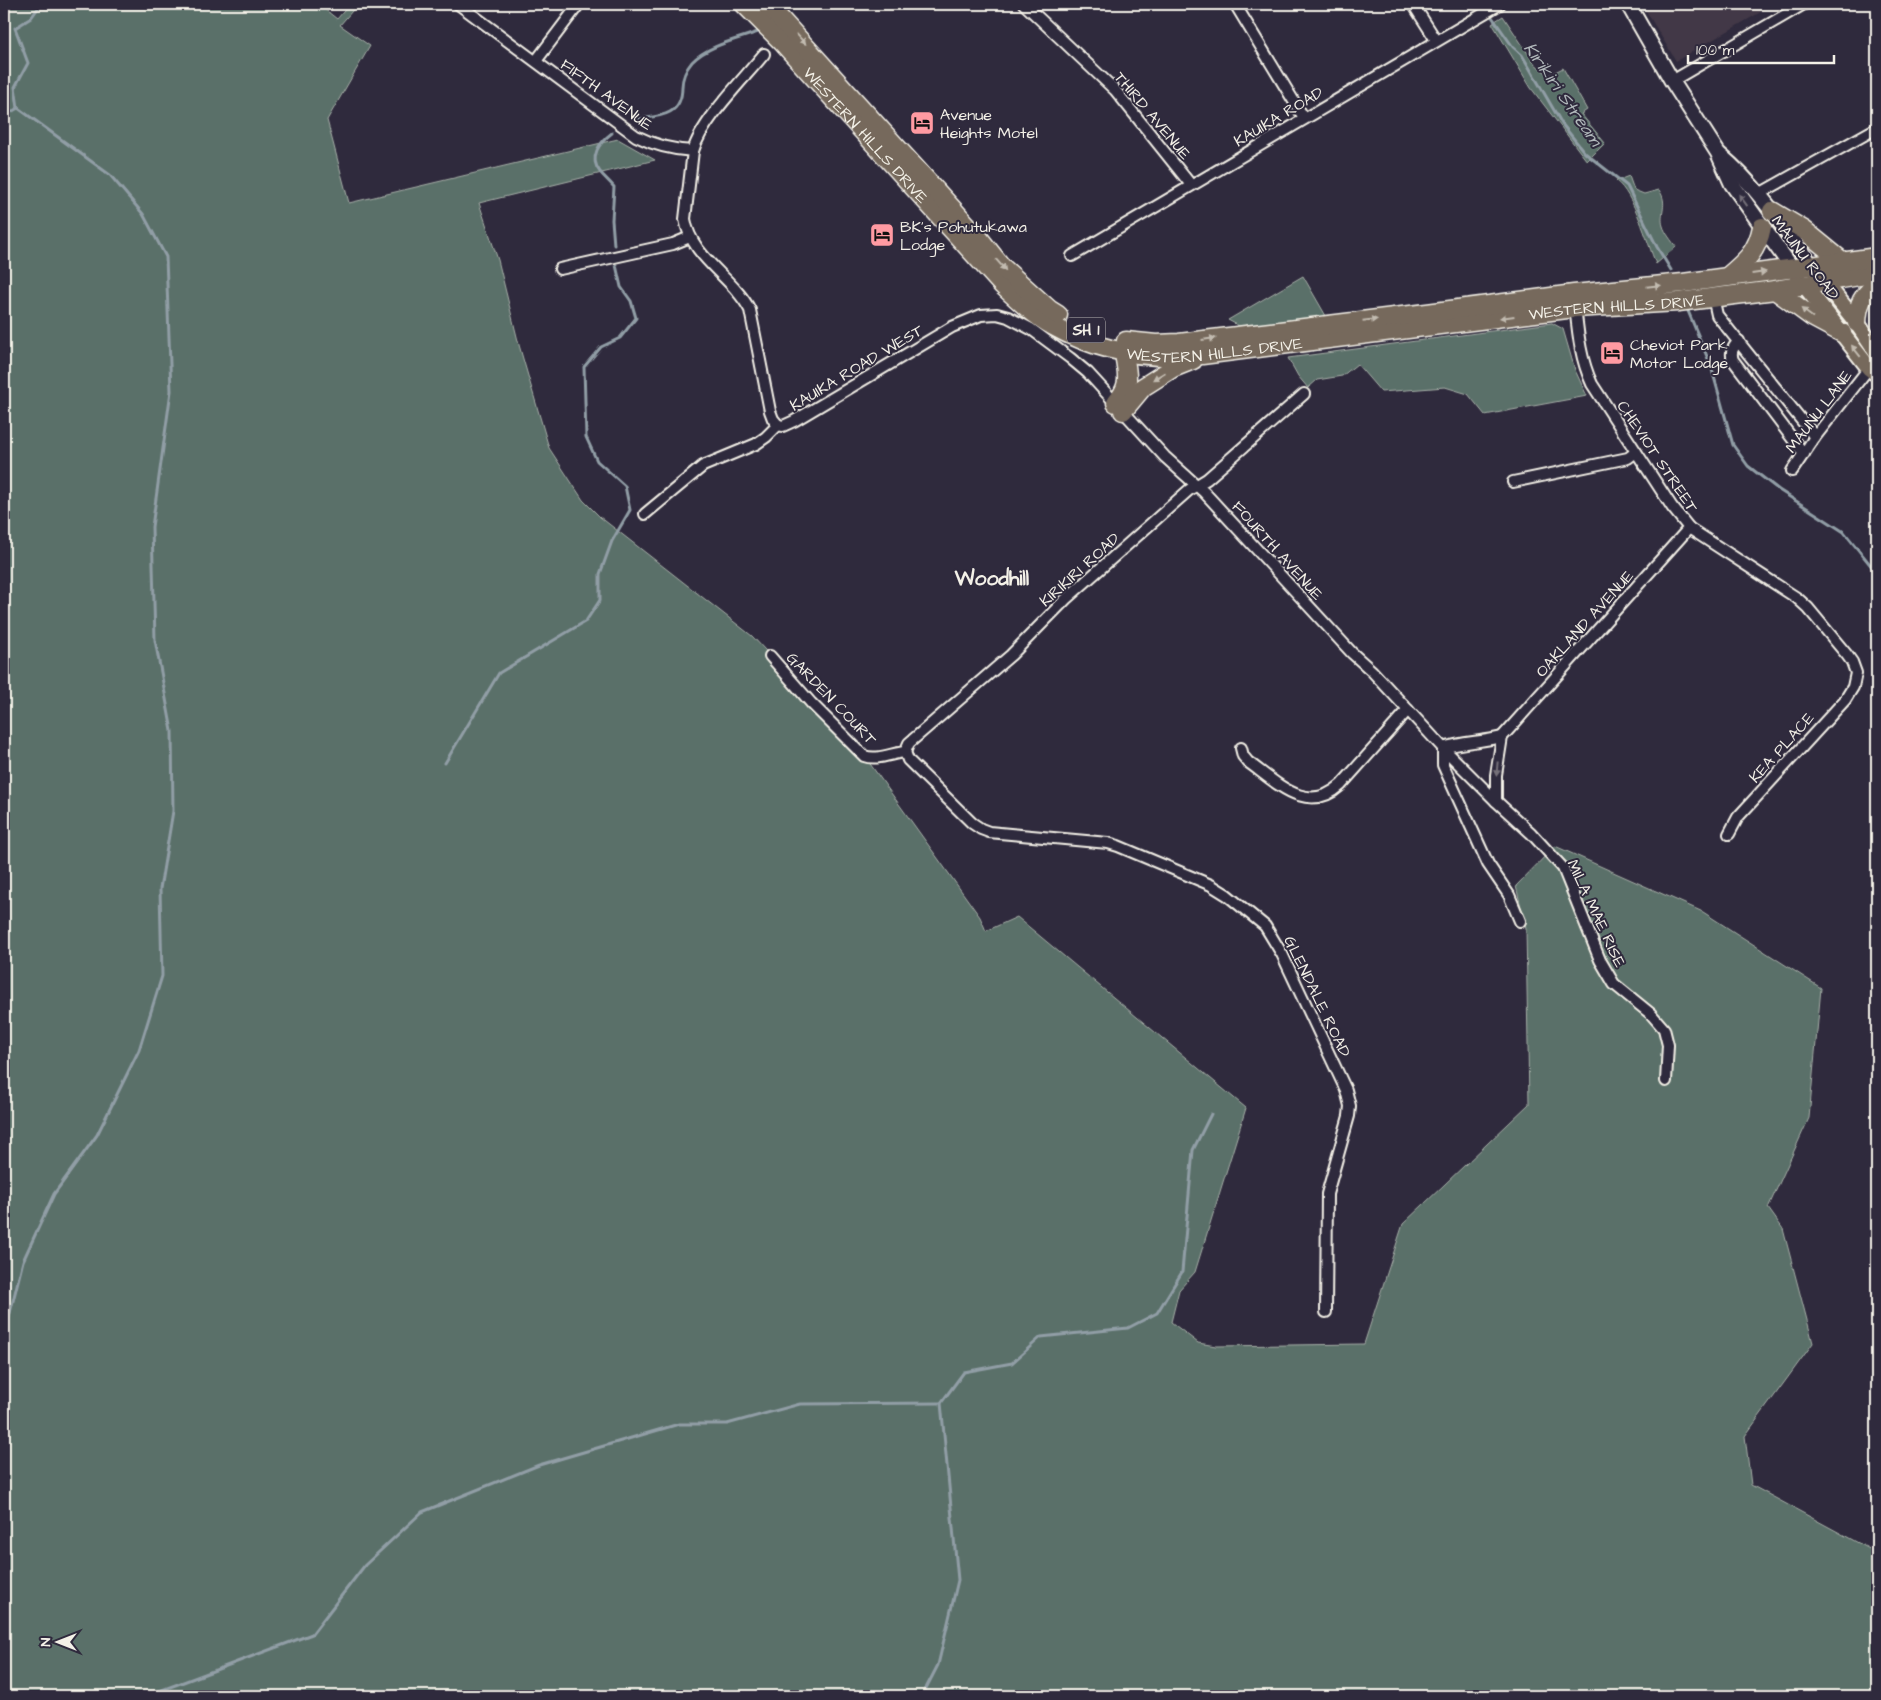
<svg xmlns="http://www.w3.org/2000/svg" width="1881" height="1700" font-family="'Architects Daughter',sans-serif">
	<style>
		.built { fill: #423846 }
		.green { fill: #5a6f69; stroke: #a7b0a8 }
		.lines { fill: none; stroke-linecap: round; stroke-linejoin: round }
		.stream { stroke: #919ea6; stroke-width: 3 }
		.street-casing { stroke: #f4f1e8; stroke-width: 14 }
		.secondary-casing { stroke: #f4f1e8; stroke-width: 18 }
		.primary-casing { stroke: #f4f1e8; stroke-width: 19 }
		.highway-casing { stroke: #f4f1e8; stroke-width: 21 }
		.street { stroke: #2f2a3d; stroke-width: 10 }
		.secondary { stroke: #2f2a3d; stroke-width: 14 }
		.primary { stroke: #76695c; stroke-width: 15 }
		.highway { stroke: #76695c; stroke-width: 18 }
		.oneway { fill: #c2bbb0 }
		.oneway2 { fill: #747079 }
		.labels { text-anchor: middle; stroke-width: 4; stroke-linejoin: round; paint-order: stroke }
		.shield { fill: #2f2a3d; stroke: #b9b5b5; stroke-width: 1 }
		.shield-label { font-size: 15px; font-weight: bold; fill: #f4f1e8 }
		.street-label { font-size: 16px; fill: #f4f1e8; stroke: #2f2a3d }
		.poi-label { font-size: 16px; fill: #f4f1e8; stroke: #2f2a3d; text-anchor: start }
		.water-label { font-size: 18px; font-style: italic; fill: #b2b9bc; stroke: #2f2a3d }
		.district-label { font-size: 21px; font-weight: bold; fill: #f4f1e8; stroke: #2f2a3d }
	</style>
	<rect width="100%" height="100%" fill="#2f2a3d"/>
	<filter id="ink" filterUnits="userSpaceOnUse"><feTurbulence type="fractalNoise" baseFrequency=".02" numOctaves="2"/><feDisplacementMap in="SourceGraphic" scale="10" xChannelSelector="R" yChannelSelector="G"/><feConvolveMatrix kernelMatrix="1 2 1 2 8 2 1 2 1" color-interpolation-filters="sRGB"/></filter>
	<g filter="url(#ink)">
		<path class="built" d="M1642 4H1763L1766 9 1676 61Z"/>
		<g class="green">
			<path d="M4 4H318L337 19 350 4H358L340 25 370 46 327 120 349 203 618 139 655 160 479 203 498 260 519 345 549 448 583 500 600 517 752 636 868 761 980 917 986 931 1017 917 1246 1108 1195 1272 1179 1290 1171 1322 1198 1343 1216 1346 1364 1344 1403 1224 1529 1104 1526 928 1516 886 1555 846 1703 912 1821 988 1809 1118 1768 1208 1783 1229 1813 1343 1745 1436 1751 1485 1877 1553V1696H4Z"/>
			<path d="M1503 16 1535 64 1549 75 1563 68 1587 110 1581 114 1605 143 1587 161 1531 88 1492 23Z"/>
			<path d="M1629 176 1634 190 1644 194 1659 190C1669 204 1659 214 1663 226 1665 233 1672 241 1676 247L1656 264C1647 242 1634 194 1616 181Z"/>
			<path d="M1303 276 1326 316 1241 327 1228 320Z"/>
			<path d="M1552 323 1563 329 1575 370 1587 396 1485 415 1468 394 1445 387 1381 392 1357 364 1342 376 1317 380 1308 388 1298 376 1288 358Z"/>
		</g>
		<g class="lines">
			<g class="stream">
				<path d="M1483 4 1513 47 1522 55 1562 124 1585 153 1627 186 1657 247 1671 270"/>
				<path d="M4 116 18 108"/>
				<path d="M639 119C662 116 682 115 682 87 682 79 686 69 692 62 708 45 739 39 761 31"/>
				<path d="M612 133C600 142 588 157 600 172 604 177 609 181 614 187L612 220 614 245"/>
				<path d="M1688 311 1711 366 1733 445 1748 466 1779 490 1844 532 1877 573"/>
				<path d="M445 763 499 673 586 621 600 600V574L612 541 630 510 625 486 597 461 586 437 584 367 601 347 620 338 636 318 631 301 621 287 616 265"/>
				<path d="M1877 787V796"/>
				<path d="M4 1337 23 1261 54 1194 97 1135 139 1050 162 976 160 889 173 811 172 731 155 640 152 527 171 391 166 257 143 214 110 175 18 108 15 87 28 63 15 28 31 18 41 4"/>
				<path d="M146 1696 312 1634 365 1565 422 1512 539 1465 679 1424H727L800 1404 941 1403"/>
				<path d="M922 1696 938 1665 958 1580 941 1403 964 1372 1012 1363 1041 1337 1128 1328 1157 1313 1182 1272 1193 1150 1211 1114"/>
			</g>
			<defs>
				<g id="street">
					<path d="M458 4 636 136C654 145 673 150 693 151"/>
					<path d="M1024 4 1115 90 1191 185"/>
					<path d="M1235 4 1304 118"/>
					<path d="M1413 4 1436 40"/>
					<path d="M764 54C743 80 702 120 693 151L685 219C691 258 733 277 750 310L770 411 773 419 778 425"/>
					<path d="M536 61 579 4"/>
					<path d="M1672 81 1804 4"/>
					<path d="M1759 194 1877 128"/>
					<path d="M1072 256 1500 4"/>
					<path d="M560 269 673 244 690 237"/>
					<path d="M1713 297 1717 315 1815 437"/>
					<path d="M1575 305C1578 333 1580 358 1592 384L1672 507 1689 528 1797 598 1808 608 1847 655 1852 662 1856 673 1853 687 1845 700 1738 817 1729 834"/>
					<path d="M1739 341C1733 347 1730 352 1733 360L1804 454"/>
					<path d="M778 425 783 426 794 421 952 327 981 315 997 314 1008 317 1031 329 1070 358 1088 373 1165 457 1204 492 1352 653 1372 671 1443 748 1496 801 1531 833 1563 868 1600 960 1614 984 1651 1014 1664 1029 1668 1045 1666 1081"/>
					<path d="M1792 471 1815 437 1869 368"/>
					<path d="M1513 482 1628 458 1636 452"/>
					<path d="M645 514 703 466 756 444 766 437 778 425"/>
					<path d="M770 656 811 703 864 756C877 761 892 753 905 752L909 743 1011 655 1066 599 1189 490 1207 479 1304 394"/>
					<path d="M1502 737C1482 742 1461 742 1443 748V765L1488 864 1509 895 1520 921"/>
					<path d="M1241 748 1243 756 1248 762C1276 782 1307 816 1341 785L1408 710"/>
					<path d="M905 752 908 760 972 823 981 829 989 832 1108 843 1118 846 1211 885 1227 895 1265 926 1282 954 1346 1090 1350 1106 1349 1116 1327 1194 1326 1312"/>
					<path d="M1496 801V775L1502 737 1689 528"/>
				</g>
				<g id="secondary">
					<path d="M1628 4 1672 81 1718 153 1732 184 1792 268"/>
					<path d="M1720 155C1757 186 1783 226 1811 265"/>
				</g>
				<g id="primary">
					<path d="M1818 274 1857 323 1877 353"/>
					<path d="M1798 277 1869 368 1877 374"/>
				</g>
				<g id="highway">
					<path id="s1" d="M744 4 782 42 1002 285C1018 300 1035 316 1053 326 1099 352 1151 360 1202 355L1575 308 1678 302 1775 290 1877 273"/>
					<path d="M767 4 979 238 1002 267 1050 310 1058 315"/>
					<path d="M1772 211 1804 230 1842 261"/>
					<path d="M1727 277C1746 261 1757 252 1762 227"/>
					<path d="M1775 290 1812 317 1842 333"/>
					<path d="M1857 323C1858 302 1862 297 1877 283"/>
					<path d="M1126 341 1156 344 1179 343 1427 313 1574 294 1683 283 1877 257"/>
					<path d="M1116 403C1132 384 1127 375 1124 353"/>
					<path d="M1123 411 1143 387 1173 368 1193 360"/>
				</g>
			</defs>
			<use href="#street" class="street-casing"/>
			<use href="#secondary" class="secondary-casing"/>
			<use href="#primary" class="primary-casing"/>
			<use href="#highway" class="highway-casing"/>
			<use href="#street" class="street"/>
			<use href="#secondary" class="secondary"/>
			<use href="#primary" class="primary"/>
			<use href="#highway" class="highway"/>
		</g>
		<defs><path id="oneway-solid" d="M-6-.8H1V-3.2L6.5 0L1 3.2V.8H-6Z" transform="scale(1.25)"/></defs>
		<g class="oneway">
			<use href="#oneway-solid" transform="translate(801 39) rotate(48)"/>
			<use href="#oneway-solid" transform="translate(1001 265) rotate(49)"/>
			<use href="#oneway-solid" transform="translate(1759 273) rotate(-8)"/>
			<use href="#oneway-solid" transform="translate(1654 286) rotate(-6)"/>
			<use href="#oneway-solid" transform="translate(1807 313) rotate(-143)"/>
			<use href="#oneway-solid" transform="translate(1507 317) rotate(173)"/>
			<use href="#oneway-solid" transform="translate(1370 320) rotate(-6)"/>
			<use href="#oneway-solid" transform="translate(1209 339) rotate(-7)"/>
			<use href="#oneway-solid" transform="translate(1856 351) rotate(-128)"/>
			<use href="#oneway-solid" transform="translate(1159 376) rotate(149)"/>
		</g>
		<g class="oneway2">
			<use href="#oneway-solid" transform="translate(1743 200) rotate(-125)"/>
			<use href="#oneway-solid" transform="translate(1497 769) rotate(95)"/>
		</g>
	</g>
	<defs>
		<symbol id="hotel-square" viewBox="-11 -11 22 22"><rect x="-9" y="-9" width="18" height="18" rx="4" fill="#ff9aa2" stroke="#2f2a3d"/><path d="M-6-4.5h1.5V1H6V5H4.5V3h-9V5H-6ZM-4 0a1.8 1.8 0 1 1 3.6 0ZM.5 0V-2.5h3Q6-2.5 6 0Z" fill="#111"/></symbol>
	</defs>
	<g fill-rule="evenodd">
		<use href="#hotel-square" x="908" y="109" width="28" height="28"/>
		<use href="#hotel-square" x="868" y="221" width="28" height="28"/>
		<use href="#hotel-square" x="1598" y="339" width="28" height="28"/>
	</g>
	<g class="labels">
		<rect class="shield" x="1067" y="317.5" width="38" height="25" rx="4"/>
		<g class="shield-label">
			<text x="1086" y="335">SH 1</text>
		</g>
		<g class="street-label">
			<text transform="translate(607 94) rotate(36)" y="6">FIFTH AVENUE</text>
			<text transform="translate(1153 115) rotate(50)" y="6">THIRD AVENUE</text>
			<text transform="translate(1278 116) rotate(-31)" y="6">KAUIKA ROAD</text>
			<text dy="6" stroke="none"><textPath href="#s1" startOffset="179">WESTERN HILLS DRIVE</textPath></text>
			<text transform="translate(1806 257) rotate(53)" y="6">MAUNU ROAD</text>
			<text dy="6" stroke="none"><textPath href="#s1" startOffset="1019">WESTERN HILLS DRIVE</textPath></text>
			<text dy="6" stroke="none"><textPath href="#s1" startOffset="614">WESTERN HILLS DRIVE</textPath></text>
			<text transform="translate(856 367) rotate(-31)" y="6">KAUIKA ROAD WEST</text>
			<text transform="translate(1818 411) rotate(-53)" y="6">MAUNU LANE</text>
			<text transform="translate(1658 456) rotate(56)" y="6">CHEVIOT STREET</text>
			<text transform="translate(1278 550) rotate(48)" y="6">FOURTH AVENUE</text>
			<text transform="translate(1079 569) rotate(-42)" y="6">KIRIKIRI ROAD</text>
			<text transform="translate(1584 623) rotate(-48)" y="6">OAKLAND AVENUE</text>
			<text transform="translate(832 698) rotate(46)" y="6">GARDEN COURT</text>
			<text transform="translate(1781 747) rotate(-48)" y="6">KEA PLACE</text>
			<text transform="translate(1597 913) rotate(65)" y="6">MILA MAE RISE</text>
			<text transform="translate(1318 996) rotate(64)" y="6">GLENDALE ROAD</text>
		</g>
		<g class="poi-label">
			<text x="940" y="120">Avenue<tspan x="940" dy="18">Heights Motel</tspan></text>
			<text x="900" y="232">BK's Pohutukawa<tspan x="900" dy="18">Lodge</tspan></text>
			<text x="1630" y="350">Cheviot Park<tspan x="1630" dy="18">Motor Lodge</tspan></text>
		</g>
		<g class="water-label">
			<text transform="translate(1563 94) rotate(55)" y="6">Kirikiri Stream</text>
		</g>
		<g class="district-label">
			<text x="992" y="585">Woodhill</text>
		</g>
	</g>
	<rect width="1881" height="1700" fill="none" stroke="#2f2a3d" stroke-width="20"/>
	<rect x="10" y="10" width="1861" height="1680" fill="none" stroke="#f4f1e8" stroke-width="2" filter="url(#ink)"/>
	<g transform="translate(58 1642) rotate(270)" stroke="#2f2a3d" stroke-width="4" paint-order="stroke">
	<path d="M0-4L9 19L0 12L-9 19Z" fill="#f4f1e8"/>
	<text y="-8" font-size="14" font-weight="bold" text-anchor="middle" fill="#f4f1e8">N</text>
	</g>
	<path d="M1688 55v8h146v-8" fill="none" stroke="#f4f1e8" stroke-width="2.5"/>
	<text x="1696" y="55" font-size="15" fill="#f4f1e8" stroke="#2f2a3d" stroke-width="4" paint-order="stroke">100 m</text>
</svg>
